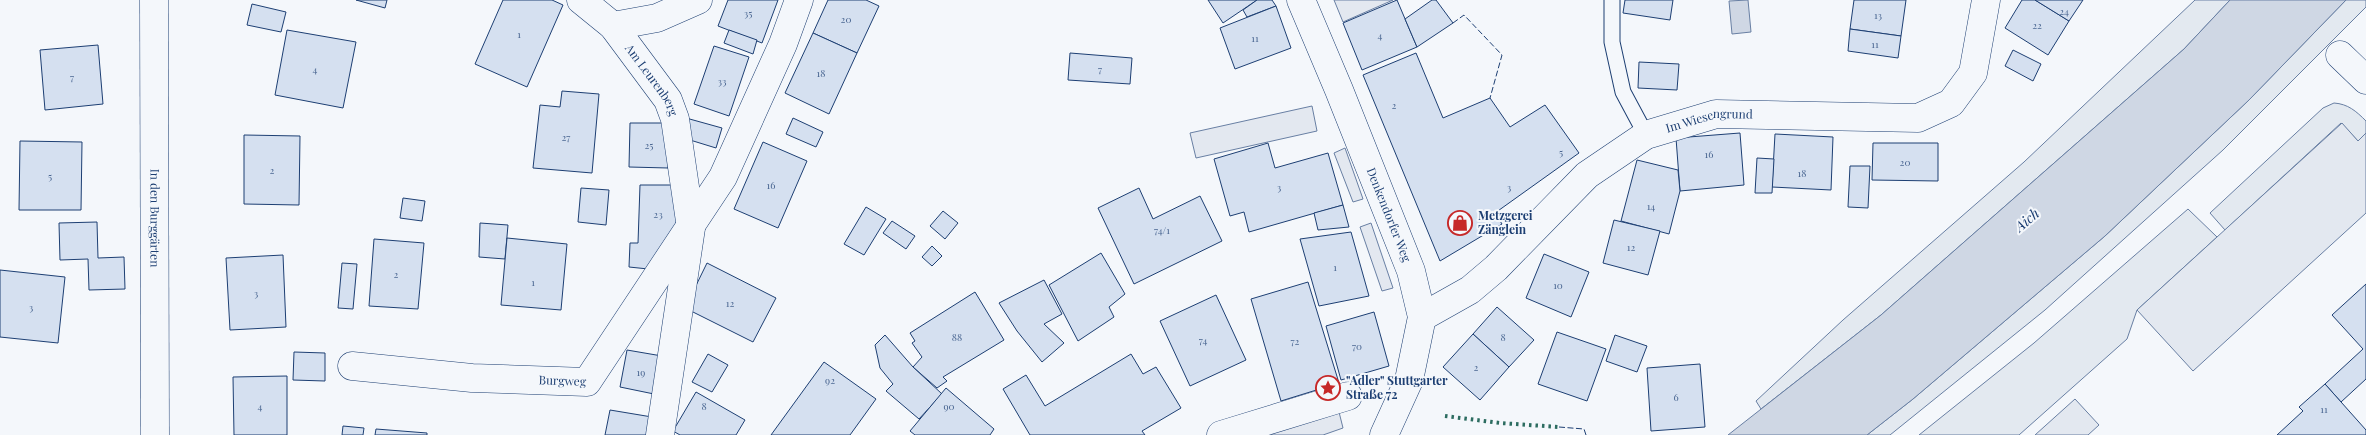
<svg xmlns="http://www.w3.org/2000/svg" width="2366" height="435" font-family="'Playfair Display',serif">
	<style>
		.green { fill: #e3e9f0; stroke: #687fa3 }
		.parking { fill: #e3e8f0; stroke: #687fa3 }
		.water { fill: #cfd7e4; stroke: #687fa3 }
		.building { fill: #d5e0f0; stroke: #1d3f73 }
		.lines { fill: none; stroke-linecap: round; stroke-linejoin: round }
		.service-casing { stroke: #1d3f73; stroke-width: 17 }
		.minor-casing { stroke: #1d3f73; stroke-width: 29 }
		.secondary-casing { stroke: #1d3f73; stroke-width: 29 }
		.service { stroke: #f4f7fb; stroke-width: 15 }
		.minor { stroke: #f4f7fb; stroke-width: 28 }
		.secondary { stroke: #f4f7fb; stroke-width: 28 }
		.hedge { stroke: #2c6c60; stroke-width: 4; stroke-dasharray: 2.5 4; stroke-linecap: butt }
		.fence { stroke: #1d3f73; stroke-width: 1; stroke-dasharray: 6 2.5; stroke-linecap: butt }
		.labels { text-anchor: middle; stroke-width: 4; stroke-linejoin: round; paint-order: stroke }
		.number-label { font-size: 10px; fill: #4b6792 }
		.street-label { font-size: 12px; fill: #1d3f73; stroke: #f4f7fb }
		.poi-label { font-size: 12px; font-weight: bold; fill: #1d3f73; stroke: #f4f7fb; text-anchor: start }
		.water-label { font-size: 14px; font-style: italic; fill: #1d3f73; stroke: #f4f7fb }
	</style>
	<rect width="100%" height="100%" fill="#f4f7fb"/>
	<g class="green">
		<path d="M2195 0H2230L2184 49 1881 315 1761 409 1756 401 1843 320 2024 162Z"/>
		<path d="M2346 0H2366V7L2223 150 2045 310 1890 435H1867L1913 399 2105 236 2249 100Z"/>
		<path d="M2334 103C2348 104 2356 111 2366 121V133L2358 141 2341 123 2225 230 2210 213 2323 108Z"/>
		<path d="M2188 209 2217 237 2137 310 2127 339 2019 435H1919L2034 343Z"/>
	</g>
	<g class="parking">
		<path d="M1334 0H1393L1343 22Z"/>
		<path d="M1312 106 1317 131 1196 158 1190 133Z"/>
		<path d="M2342 123 2358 141 2366 133V213L2193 371 2137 310Z"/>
		<path d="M1345 148 1363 199 1353 202 1334 153Z"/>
		<path d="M1371 223 1393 288 1382 291 1360 227Z"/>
		<path d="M2075 399 2099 425 2088 435H2035Z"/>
		<path d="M1338 408 1343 428 1323 435H1257Z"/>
	</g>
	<g class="water">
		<path d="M1748 0 1751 32 1732 34 1729 1Z"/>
		<path d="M2230 0H2346L2249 100 2105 236 1913 399 1867 435H1728L1881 315 2184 49Z"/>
	</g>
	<g class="building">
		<path d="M356 0H387L385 8Z"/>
		<path d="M503 0H552L563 5 527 87 475 64Z"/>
		<path d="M728 0H778L762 43 718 26Z"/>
		<path d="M828 0H866L879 6 857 53 813 33Z"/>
		<path d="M1208 0H1257L1223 23Z"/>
		<path d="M1257 0H1272L1276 6 1247 17 1243 10Z"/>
		<path d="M1397 0 1417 47 1362 70 1343 23Z"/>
		<path d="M1432 0H1436L1453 23 1417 47 1405 19Z"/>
		<path d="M1625 0H1673L1670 20 1623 13Z"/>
		<path d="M1854 0H1906L1901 36 1850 29Z"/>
		<path d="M2022 0H2035L2069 21 2048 55 2005 28Z"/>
		<path d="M2035 0H2083L2069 21Z"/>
		<path d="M252 4 286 12 281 32 247 25Z"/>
		<path d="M1276 6 1291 48 1235 69 1220 28Z"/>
		<path d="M1850 29 1901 36 1898 58 1848 51Z"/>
		<path d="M287 30 356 42 343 108 275 95Z"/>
		<path d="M729 30 757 40 753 54 724 43Z"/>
		<path d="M813 33 857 53 829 114 785 93Z"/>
		<path d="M98 45 103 104 45 110 40 50Z"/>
		<path d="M714 46 749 57 729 116 694 104Z"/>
		<path d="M2013 50 2041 64 2033 81 2005 66Z"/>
		<path d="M1070 53 1132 58 1130 84 1068 80Z"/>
		<path d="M1416 53 1443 118 1490 98 1510 127 1545 105 1579 153 1495 213 1502 224 1440 261 1363 75Z"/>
		<path d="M1639 62 1679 64 1677 90 1638 88Z"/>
		<path d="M562 91 599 94 592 173 533 168 540 105 560 107Z"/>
		<path d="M686 118 722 128 716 148 690 140Z"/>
		<path d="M793 118 823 132 816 147 786 134Z"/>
		<path d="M630 123H670L668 168 629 167Z"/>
		<path d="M1740 133 1744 185 1680 191 1676 138Z"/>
		<path d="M1775 134 1833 137 1831 190 1772 187Z"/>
		<path d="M244 135 300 136 299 205 244 204Z"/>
		<path d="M20 141 82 142 81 210H19Z"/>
		<path d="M763 142 807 161 778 228 734 209Z"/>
		<path d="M1268 143 1275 168 1328 153 1343 205 1249 232 1244 212 1230 216 1214 159Z"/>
		<path d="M1873 143H1938V181L1872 180Z"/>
		<path d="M1757 158 1774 159 1772 193H1755Z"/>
		<path d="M1637 160 1678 170 1680 191 1669 234 1621 221Z"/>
		<path d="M1850 166H1870L1868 208 1848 207Z"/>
		<path d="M640 185H679L675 246 658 270 629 267 630 243H638Z"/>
		<path d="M581 188 609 190 606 225 578 222Z"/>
		<path d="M1139 188 1153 219 1200 196 1222 241 1134 284 1098 208Z"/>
		<path d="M403 198 425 201 422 221 400 218Z"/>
		<path d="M1343 205 1349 227 1318 230 1314 213Z"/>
		<path d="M866 207 886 219 864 255 844 244Z"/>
		<path d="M943 211 958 223 945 239 930 226Z"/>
		<path d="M1614 220 1660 231 1648 275 1603 263Z"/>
		<path d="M892 221 915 236 906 249 883 233Z"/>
		<path d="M97 222 98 258 124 257 125 289 89 290 88 259 60 260 59 223Z"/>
		<path d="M480 223 508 225 505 259 479 257Z"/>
		<path d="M1351 232 1369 296 1319 306 1300 239Z"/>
		<path d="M507 238 567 244 561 310 501 305Z"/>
		<path d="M374 239 424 243 418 309 369 306Z"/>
		<path d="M932 246 942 256 932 266 922 257Z"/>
		<path d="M1101 253 1125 294 1109 307 1114 317 1078 341 1049 285Z"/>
		<path d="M1544 254 1589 272 1571 317 1526 298Z"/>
		<path d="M283 255 286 327 230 330 226 258Z"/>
		<path d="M342 263 357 264 353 309 338 308Z"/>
		<path d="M707 263 776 298 753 342 685 308Z"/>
		<path d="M0 270 65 277 58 343 0 337Z"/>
		<path d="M1044 280 1062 314 1044 324 1064 343 1042 362 1017 331 999 303Z"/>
		<path d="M1308 282 1339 383 1281 401 1251 299Z"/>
		<path d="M2366 284V379L2341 402 2325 384 2363 349 2332 315Z"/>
		<path d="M975 292 1004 340 943 377 947 381 937 388 913 367 922 357 912 343 915 341 910 333Z"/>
		<path d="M1216 295 1246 360 1190 386 1160 321Z"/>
		<path d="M1497 307 1534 340 1509 367 1473 334Z"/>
		<path d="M1374 312 1389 366 1341 380 1326 326Z"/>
		<path d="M1557 332 1606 349 1587 401 1538 384Z"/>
		<path d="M1473 334 1509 367 1480 400 1443 367Z"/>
		<path d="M885 335 913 367 942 394 919 419 886 391 893 384 880 368 875 345Z"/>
		<path d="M1615 335 1647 346 1637 372 1606 361Z"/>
		<path d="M627 350 662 356 654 394 620 387Z"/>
		<path d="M294 352 325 353V381L293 380Z"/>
		<path d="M708 354 728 365 712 392 692 382Z"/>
		<path d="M1131 354 1143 374 1156 367 1181 408 1142 431 1145 435H1030L1003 389 1026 375 1045 406Z"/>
		<path d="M824 362 876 399 850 435H771Z"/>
		<path d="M1700 364 1705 427 1651 431 1647 368Z"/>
		<path d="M287 376V435H234L233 377Z"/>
		<path d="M2325 384 2366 430V435H2277L2303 411 2299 407Z"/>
		<path d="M946 388 994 429 990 435H915L910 431Z"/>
		<path d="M696 392 745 420 736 435H680L673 431Z"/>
		<path d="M610 410 652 417 649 435H605Z"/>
		<path d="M343 426 364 428 363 435H342Z"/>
		<path d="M376 429 427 433V435H375Z"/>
	</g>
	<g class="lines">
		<defs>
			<path id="service" d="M1612 0V42L1623 92 1646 135"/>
			<g id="minor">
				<path id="s1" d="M154 0 155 435"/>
				<path id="s2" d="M581 0 613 26 668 100 675 119 691 228 660 435"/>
				<path d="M613 26 657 18 698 0"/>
				<path d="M2340 55 2366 80"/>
				<path id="s3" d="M1422 317 1470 290 1496 268 1587 175 1646 135 1716 114 1918 118 1951 103 1973 73 1986 0"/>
				<path id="s4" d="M352 366 472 378 587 382 723 177 783 44 799 0"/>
				<path d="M1221 435 1348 396"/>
			</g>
			<g id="secondary">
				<path id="s5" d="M1301 0 1339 90 1411 271 1422 317 1409 380 1384 435"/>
			</g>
		</defs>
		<use href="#service" class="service-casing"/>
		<use href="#minor" class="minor-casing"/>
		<use href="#secondary" class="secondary-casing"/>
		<use href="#service" class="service"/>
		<use href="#minor" class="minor"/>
		<use href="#secondary" class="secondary"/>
		<path class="hedge" d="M1445 416 1500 423 1559 427"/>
		<g class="fence">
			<path d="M1453 23 1464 15 1502 55 1490 98"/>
			<path d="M1559 427 1584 429 1586 435"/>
		</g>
	</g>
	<defs>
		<symbol id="shop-ring" viewBox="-11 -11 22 22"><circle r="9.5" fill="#f4f7fb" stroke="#c62828" stroke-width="1.5"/><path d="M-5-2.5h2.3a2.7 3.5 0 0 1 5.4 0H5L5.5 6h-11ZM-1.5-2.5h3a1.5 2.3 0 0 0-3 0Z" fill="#c62828"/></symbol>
		<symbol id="sight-ring" viewBox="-11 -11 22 22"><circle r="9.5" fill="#f4f7fb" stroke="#c62828" stroke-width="1.5"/><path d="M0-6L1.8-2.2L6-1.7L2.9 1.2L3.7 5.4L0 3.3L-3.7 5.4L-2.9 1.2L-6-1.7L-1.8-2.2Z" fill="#c62828"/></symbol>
	</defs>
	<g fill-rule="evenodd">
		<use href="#shop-ring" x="1446" y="209" width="28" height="28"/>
		<use href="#sight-ring" x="1314" y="374" width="28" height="28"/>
	</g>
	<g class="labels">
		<g class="number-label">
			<text x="2064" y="15">24</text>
			<text x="748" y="17">35</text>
			<text x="1878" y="19">13</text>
			<text x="846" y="23">20</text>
			<text x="2037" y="29">22</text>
			<text x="519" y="38">1</text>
			<text x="1380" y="39">4</text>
			<text x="1255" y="42">11</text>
			<text x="1875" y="48">11</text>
			<text x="315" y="73">4</text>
			<text x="1100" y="73">7</text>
			<text x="821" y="77">18</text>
			<text x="72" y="81">7</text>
			<text x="722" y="85">33</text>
			<text x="1394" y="109">2</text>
			<text x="566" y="141">27</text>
			<text x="649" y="149">25</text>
			<text x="1561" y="156">5</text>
			<text x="1709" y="158">16</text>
			<text x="1905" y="166">20</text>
			<text x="272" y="174">2</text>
			<text x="1802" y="177">18</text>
			<text x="50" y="180">5</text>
			<text x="771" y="189">16</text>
			<text x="1279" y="191">3</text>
			<text x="1509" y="191">3</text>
			<text x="1651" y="210">14</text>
			<text x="658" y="218">23</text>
			<text x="1162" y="234">74/1</text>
			<text x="1631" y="251">12</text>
			<text x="1335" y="271">1</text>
			<text x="396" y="278">2</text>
			<text x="533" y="286">1</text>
			<text x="1558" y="289">10</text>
			<text x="256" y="297">3</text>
			<text x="730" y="307">12</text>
			<text x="31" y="311">3</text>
			<text x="957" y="341">88</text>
			<text x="1503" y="341">8</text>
			<text x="1203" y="344">74</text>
			<text x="1295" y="345">72</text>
			<text x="1357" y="350">70</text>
			<text x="1476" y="371">2</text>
			<text x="641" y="376">19</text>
			<text x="830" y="384">92</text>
			<text x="1676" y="401">6</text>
			<text x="260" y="410">4</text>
			<text x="704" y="410">8</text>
			<text x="949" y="410">90</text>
			<text x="2324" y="413">11</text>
		</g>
		<g class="street-label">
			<text dy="4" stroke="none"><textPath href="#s2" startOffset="108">Am Leurenberg</textPath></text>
			<text dy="4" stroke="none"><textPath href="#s3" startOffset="356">Im Wiesengrund</textPath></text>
			<text dy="4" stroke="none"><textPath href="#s5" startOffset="232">Denkendorfer Weg</textPath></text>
			<text dy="4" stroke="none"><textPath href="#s1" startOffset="218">In den Burggärten</textPath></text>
			<text dy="4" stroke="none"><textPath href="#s4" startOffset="211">Burgweg</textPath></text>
		</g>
		<g class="poi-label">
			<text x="1478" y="220">Metzgerei<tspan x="1478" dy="14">Zänglein</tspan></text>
			<text x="1346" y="385">"Adler" Stuttgarter<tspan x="1346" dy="14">Straße 72</tspan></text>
		</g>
		<g class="water-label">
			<text transform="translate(2027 220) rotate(-40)" y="5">Aich</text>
		</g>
	</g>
</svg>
